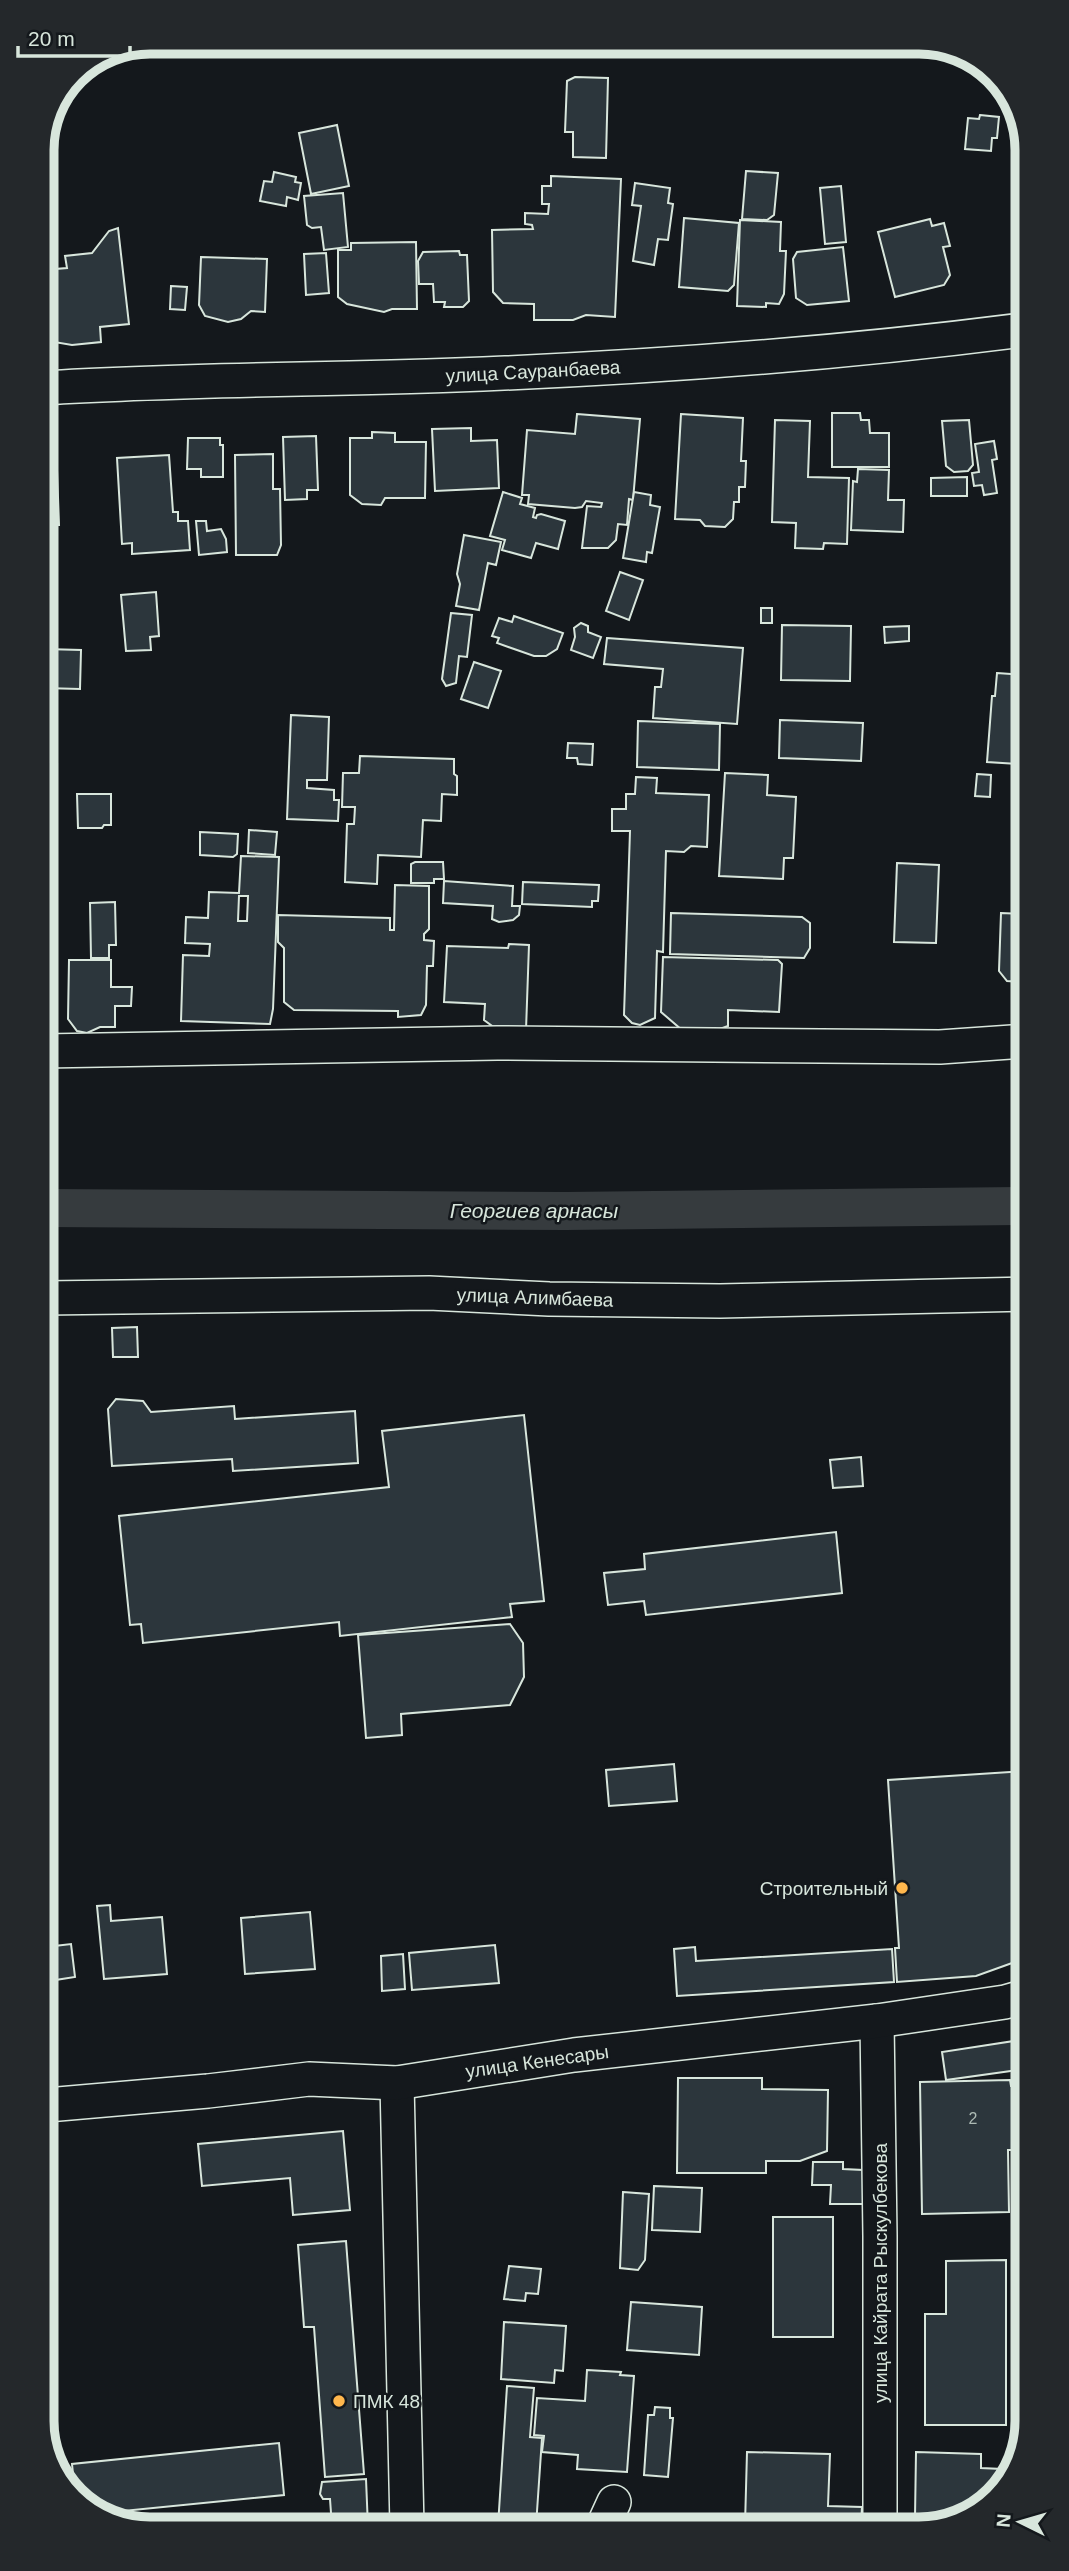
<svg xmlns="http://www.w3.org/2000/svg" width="1069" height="2571" font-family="Helvetica,sans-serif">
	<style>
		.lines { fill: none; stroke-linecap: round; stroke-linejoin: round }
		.canal { stroke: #363b3e; stroke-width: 38 }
		.building { fill: #2c363c; stroke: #d8e6dc; stroke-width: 2; fill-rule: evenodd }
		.street-casing { stroke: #d8e6dc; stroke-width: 36 }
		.street { stroke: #14181c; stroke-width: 33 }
		.poi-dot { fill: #ffb74d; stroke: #14181c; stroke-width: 2.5 }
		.labels { text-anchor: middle; stroke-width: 5; stroke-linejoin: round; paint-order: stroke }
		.number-label { font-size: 16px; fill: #adbab4 }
		.street-label { font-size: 19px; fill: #d8e6dc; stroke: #14181c }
		.poi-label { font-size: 19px; fill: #d8e6dc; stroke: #14181c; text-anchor: end }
		.water-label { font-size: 21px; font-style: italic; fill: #d8e6dc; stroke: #14181c }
		.rim { fill: none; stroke: #d8e6dc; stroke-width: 9 }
	</style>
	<rect width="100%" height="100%" fill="#14181c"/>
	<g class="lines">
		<path class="canal" d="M45 1208 566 1211 1024 1206"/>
	</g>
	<g class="building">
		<path d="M575 77 608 78 606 158 573 157V132H565L567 81Z"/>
		<path d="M980 115 999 117 997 138H992L991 151 965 149 968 118 979 119Z"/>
		<path d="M337 125 349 186 311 194 299 133Z"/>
		<path d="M746 171 778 173 774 215 767 220 742 219Z"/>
		<path d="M274 172 296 177 295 182 301 183 298 200 287 197 286 206 260 201 264 181 272 182Z"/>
		<path d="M551 176 621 179 615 317 586 315 573 320H534V304L503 303 493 292 492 230 533 229 532 225 525 224V213L548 214 549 204H542V186H551Z"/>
		<path d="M635 183 670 188 668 203 673 204 668 240 658 239 654 265 633 261 641 206 632 205Z"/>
		<path d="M841 186 846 242 825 244 820 188Z"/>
		<path d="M343 193 348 247 324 250 321 227 312 228 307 225 304 196Z"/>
		<path d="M1014 213H1022V277H1013Z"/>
		<path d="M684 218 739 223 734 285 728 291 679 287Z"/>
		<path d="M930 219 932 226 944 223 950 246 943 247 950 275 944 285 895 297 878 232Z"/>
		<path d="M740 220 781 222 780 251H786L784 294 779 304 766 303V307L737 306Z"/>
		<path d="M118 228 129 324 100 327 101 342 72 345 54 342 53 332 43 334V270L67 268 65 256 92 253 109 231Z"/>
		<path d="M416 242 417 309H392L384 312 347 304 338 297V250H351V243Z"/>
		<path d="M843 247 849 301 807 305 796 298 793 259 797 252Z"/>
		<path d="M459 251 460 255H467L469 301 463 307H444L445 302H434L433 284H419L418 261 423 252Z"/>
		<path d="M326 253 329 293 306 295 304 254Z"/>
		<path d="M201 257 267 259 265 312 251 311 241 319 228 322 205 316 199 305Z"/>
		<path d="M171 286 187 287 185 310 170 309Z"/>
		<path d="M1014 407H1022V461L1016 450Z"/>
		<path d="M832 413H860L861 420H869L870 433H889V467H832Z"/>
		<path d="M577 414 640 419 633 500 629 499 627 525 618 524 616 540 608 548H582L587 506 601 507 602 503 586 501 582 507 575 508 528 504 529 495H522L527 430 575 434Z"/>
		<path d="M681 414 743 418 741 461H746L745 487H739V502H734L733 519 725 527 705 526 700 520 675 519Z"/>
		<path d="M775 420 810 421 808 477 849 478 847 544 824 543 823 549 795 548 796 523 772 522Z"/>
		<path d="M969 420 973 465 968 471 954 472 946 466 942 421Z"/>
		<path d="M471 428V441L497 440 499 488 435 491 432 429Z"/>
		<path d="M372 432 395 433V442H426L425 498H385L381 505 362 504 350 495V438H372Z"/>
		<path d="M316 436 318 490H307V499L285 500 283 437Z"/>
		<path d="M188 438H220V445H223V477H201V469H187Z"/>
		<path d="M994 441 997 459 992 460 997 493 984 495 982 485 974 486 972 473 979 472 975 444Z"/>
		<path d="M273 454V489H280L281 545 277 555H236L235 455Z"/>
		<path d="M169 455 173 512H178V521H188L190 550 132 554V543L122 544 117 458Z"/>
		<path d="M43 466H54L57 470 59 525H43Z"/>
		<path d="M858 469 889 470 888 500H904L903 532 851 530 853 481 857 482Z"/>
		<path d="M967 477V496H931V478Z"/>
		<path d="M503 492 522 498 520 504 535 508 533 517 536 518 537 515 541 514 565 521 558 549 536 543 531 558 502 550 505 540 490 536Z"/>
		<path d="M634 492 651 495 650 505 660 507 652 553 647 552 646 562 623 558Z"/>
		<path d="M196 521H206L207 531 221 529 226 539 227 552 199 555Z"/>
		<path d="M464 535 501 542 496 565 488 563 479 610 456 606 460 584 457 574Z"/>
		<path d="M620 572 643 580 629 620 606 611Z"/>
		<path d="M156 592 159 636 150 637 151 650 126 651 121 595Z"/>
		<rect x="761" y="608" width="11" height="15"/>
		<path d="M451 613 472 615 467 657 459 656 456 683 446 686 442 679Z"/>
		<path d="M514 616 563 633 557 649 546 656H534L497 643 499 638 492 636 499 618 512 622Z"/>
		<path d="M581 623 588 626V632L601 637 593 658 571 650 575 637 574 628Z"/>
		<path d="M782 625 851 626 850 681 781 680Z"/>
		<path d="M909 626V641L885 643 884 627Z"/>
		<path d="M607 638 743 648 737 724 653 718 655 687H661L663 669 604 664Z"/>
		<path d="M45 649 81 650 80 689 43 688Z"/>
		<path d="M474 662 501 671 488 708 461 699Z"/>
		<path d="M997 673 1023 675V760L1020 764 987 762 992 696H995Z"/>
		<path d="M291 715 329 717 327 780H307V788L334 790V800H339L338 821 287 819Z"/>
		<path d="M780 720 863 723 861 761 779 758Z"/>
		<path d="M638 721 720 724 719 770 637 767Z"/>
		<path d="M568 743 593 744 592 765 578 764 577 758H567Z"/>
		<path d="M360 756 454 759V774L457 776V795L442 794 441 821 423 820 421 857 378 855 377 884 345 882 347 824H354L355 807H342L343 773H359Z"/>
		<path d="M725 773 768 775 767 795 796 797 793 858H784L783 879 719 876Z"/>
		<path d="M977 774 991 775 990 797 975 796Z"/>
		<path d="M636 777 657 778 656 793 709 795 707 847 691 846 684 852 666 851 663 952 657 951 655 1018 640 1025 632 1023 624 1015 630 831H612V809H626V794H635Z"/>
		<path d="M77 794H111V825H104L102 828H78Z"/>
		<path d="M249 830 277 832 275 855 248 853Z"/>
		<path d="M200 832 238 834 237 854 233 857 200 855Z"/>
		<path d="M241 856 279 857 273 1009 270 1024 181 1021 183 955 209 956 210 944 185 943 186 917 208 918 209 892 239 893ZM239 896H248L247 921H238Z"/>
		<path d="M415 862H443L444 879H434V883H411V864Z"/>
		<path d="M897 863 939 865 936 943 894 942Z"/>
		<path d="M444 881 513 886 512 906H520L519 915 513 920 499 922 492 919 493 906 443 903Z"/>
		<path d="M523 882 599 885 598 901H592V907L522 904Z"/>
		<path d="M395 885 429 886V929L424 934V940L434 941 433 966H427L426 1005 421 1015 398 1017V1011L294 1010 284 1002V948L278 942V915L390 918V930H394Z"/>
		<path d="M115 902 116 945H109V958H91L90 903Z"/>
		<path d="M671 913 802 917 810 923V948L804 958 670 954Z"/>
		<path d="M1001 913 1023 914V982L1007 981 999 971Z"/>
		<path d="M44 944H47L45 977 50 978 48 1017H44Z"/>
		<path d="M509 944 529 945 526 1030 495 1028 484 1020 485 1004 444 1002 447 946 508 948Z"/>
		<path d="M663 957 778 960 782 964 779 1012 728 1010V1026L706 1034 682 1030 661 1012Z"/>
		<path d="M69 960H111V987H132L131 1006H115V1027H100L87 1033 77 1031 68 1019Z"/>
		<path d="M137 1327 138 1357H113L112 1328Z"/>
		<path d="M116 1399 143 1401 151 1412 234 1406 235 1419 355 1411 358 1463 233 1471 232 1459 112 1466 108 1409Z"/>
		<path d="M524 1415 544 1601 510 1604 512 1617 340 1636 339 1622 143 1643 141 1624 130 1625 119 1516 389 1487 382 1431Z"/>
		<path d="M861 1457 863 1486 833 1488 830 1460Z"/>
		<path d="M836 1532 842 1593 646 1615 644 1601 608 1605 604 1573 645 1569 644 1554Z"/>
		<path d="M510 1624 523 1643 524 1677 510 1705 401 1714 402 1735 366 1738 358 1635Z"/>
		<path d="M674 1764 677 1801 609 1806 606 1770Z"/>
		<path d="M1025 1771 1026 1958 976 1976 897 1982 895 1948H899L888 1780Z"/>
		<path d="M110 1905 111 1921 162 1917 167 1974 104 1979 97 1906Z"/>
		<path d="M310 1912 315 1969 245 1974 241 1918Z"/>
		<path d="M71 1944 75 1977 49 1981 46 1947Z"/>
		<path d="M495 1945 499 1983 412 1990 409 1953Z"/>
		<path d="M695 1947 696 1961 892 1949 894 1982 677 1996 674 1949Z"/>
		<path d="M403 1954 405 1989 382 1991 381 1956Z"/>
		<path d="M1014 2041 1018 2070 946 2080 942 2052Z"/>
		<path d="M678 2078H762V2089L828 2090 827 2151 800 2161H766V2173H677Z"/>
		<path d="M1010 2080 1011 2086H1026V2150H1008L1009 2212 922 2214 920 2082Z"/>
		<path d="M343 2131 350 2210 293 2215 290 2178 202 2186 198 2144Z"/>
		<path d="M813 2162H843V2169L863 2170V2204H830L831 2185H812Z"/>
		<path d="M654 2186 702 2188 700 2232 652 2230Z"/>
		<path d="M623 2192 649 2194 645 2260 638 2270 620 2268Z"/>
		<rect x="773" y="2217" width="60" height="120"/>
		<path d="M346 2241 364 2474 325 2477 314 2327H304L298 2245Z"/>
		<path d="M1006 2260V2425H925V2314H946V2261Z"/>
		<path d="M509 2266 541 2269 538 2294 526 2293 525 2301 504 2299Z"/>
		<path d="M631 2302 702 2307 699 2355 627 2350Z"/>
		<path d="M504 2322 566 2326 563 2371 555 2370 554 2383 501 2379Z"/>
		<path d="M587 2370 621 2372 620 2375 634 2376 627 2472 577 2469 578 2455 542 2452 544 2436 534 2435 537 2398 585 2401Z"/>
		<path d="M507 2386 534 2388 530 2437 542 2438 536 2526H498Z"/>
		<path d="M655 2407 670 2408V2418H673L668 2477 644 2475 648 2415H654Z"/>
		<path d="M279 2443 284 2495 103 2513 84 2506 75 2493 72 2464Z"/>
		<path d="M747 2452 830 2454 828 2506 862 2507 861 2524 745 2525Z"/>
		<path d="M916 2452 981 2454V2468L1002 2469V2489L961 2518 915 2517Z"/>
		<path d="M366 2479 368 2527H332L330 2499H323L320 2494 322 2482Z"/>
	</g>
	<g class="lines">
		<defs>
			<g id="street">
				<path d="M43 388C180 379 318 380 456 375 645 368 835 354 1022 330"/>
				<path d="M44 1051 497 1043 940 1047 1024 1041"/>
				<path d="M45 1298 429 1293 549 1299 720 1301 1024 1294"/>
				<path d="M877 2021 880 2236V2524"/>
				<path d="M397 2083 407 2527"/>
				<path d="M47 2105 208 2091 309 2079 397 2083 574 2055 877 2021 1005 2002 1026 1996"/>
				<path d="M603 2526 614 2502"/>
			</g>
		</defs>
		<use href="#street" class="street-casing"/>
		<use href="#street" class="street"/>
	</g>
	<g class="poi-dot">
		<circle cx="902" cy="1888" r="7"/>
		<circle cx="339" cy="2401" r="7"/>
	</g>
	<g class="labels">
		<g class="number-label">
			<text x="973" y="2124">2</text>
		</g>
		<g class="street-label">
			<text transform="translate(533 371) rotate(-3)" y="7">улица Сауранбаева</text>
			<text transform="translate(535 1297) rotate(2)" y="7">улица Алимбаева</text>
			<text transform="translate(537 2061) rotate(-8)" y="7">улица Кенесары</text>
			<text transform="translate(880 2273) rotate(-90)" y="7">улица Кайрата Рыскулбекова</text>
		</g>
		<g class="poi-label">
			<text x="888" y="1895">Строительный</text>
			<text x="353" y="2408" text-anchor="start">ПМК 48</text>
		</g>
		<g class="water-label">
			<text x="534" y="1218">Георгиев арнасы</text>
		</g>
	</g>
	<path d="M0 0H1069V2571H0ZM150 54H919A96 96 0 0 1 1015 150V2421A96 96 0 0 1 919 2517H150A96 96 0 0 1 54 2421V150A96 96 0 0 1 150 54Z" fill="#24282b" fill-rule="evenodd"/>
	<path class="rim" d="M150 54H919A96 96 0 0 1 1015 150V2421A96 96 0 0 1 919 2517H150A96 96 0 0 1 54 2421V150A96 96 0 0 1 150 54Z"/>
	<g transform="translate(1020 2522) rotate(275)" stroke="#14181c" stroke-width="5" paint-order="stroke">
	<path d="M0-5L12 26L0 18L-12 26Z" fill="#d8e6dc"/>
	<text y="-10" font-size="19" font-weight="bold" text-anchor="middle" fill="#d8e6dc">N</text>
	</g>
	<path d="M18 46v10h112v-10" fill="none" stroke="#d8e6dc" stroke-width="3.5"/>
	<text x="28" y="46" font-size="21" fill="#d8e6dc" stroke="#14181c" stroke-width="5" paint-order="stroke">20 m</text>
</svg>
